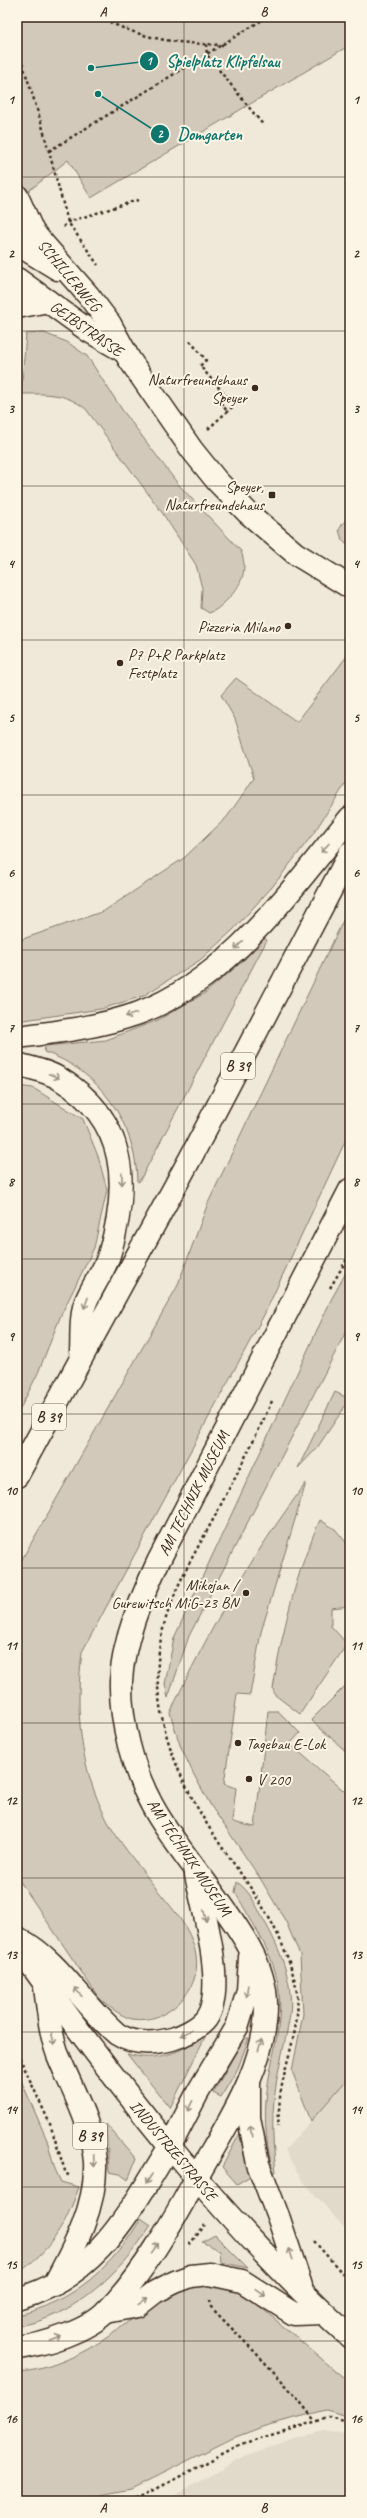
<svg xmlns="http://www.w3.org/2000/svg" width="367" height="2518" font-family="Caveat,sans-serif">
	<style>
		.built { fill: #e1d9c9 }
		.green { fill: #d2c9ba; stroke: #867a6c }
		.lines { fill: none; stroke-linecap: round; stroke-linejoin: round }
		.minor-casing { stroke: #3b2a1e; stroke-width: 25 }
		.major-casing { stroke: #3b2a1e; stroke-width: 25 }
		.path { stroke: #3b2a1e; stroke-width: 2.5; stroke-dasharray: 3 3; stroke-linecap: butt }
		.minor { stroke: #fcf5e5; stroke-width: 22 }
		.major { stroke: #fcf5e5; stroke-width: 22 }
		.oneway { stroke: #9c9082 }
		.grid { fill: none; stroke: #3b2a1e; stroke-width: 1; stroke-opacity: 0.55 }
		.poi-dot { fill: #3b2a1e; stroke: #fcf5e5; stroke-width: 1.5 }
		.labels { text-anchor: middle; stroke-width: 4; stroke-linejoin: round; paint-order: stroke }
		.shield { fill: #fcf5e5; stroke: #75675a; stroke-width: 1 }
		.shield-label { font-size: 15px; font-weight: bold; fill: #3b2a1e }
		.street-label { font-size: 16px; fill: #3b2a1e; stroke: #fcf5e5 }
		.poi-label { font-size: 16px; fill: #3b2a1e; stroke: #fcf5e5; text-anchor: end }
		.leader { fill: none; stroke: #0f766e; stroke-width: 1.5 }
		.callout-dot { fill: #0f766e; stroke: #fcf5e5; stroke-width: 1.5 }
		.mark-label { font-size: 12px; text-anchor: middle; font-weight: bold; fill: #fff }
		.callout-label { font-size: 17px; text-anchor: middle; font-weight: bold; fill: #0f766e; stroke: #fcf5e5; stroke-width: 4; stroke-linejoin: round; paint-order: stroke }
		.neatline { fill: none; stroke: #3b2a1e; stroke-width: 1.5 }
		.grid-label { font-size: 13px; text-anchor: middle; font-weight: bold; fill: #3b2a1e }
	</style>
	<rect width="100%" height="100%" fill="#f0e9d9"/>
	<filter id="ink" filterUnits="userSpaceOnUse"><feTurbulence type="fractalNoise" baseFrequency=".025" numOctaves="2"/><feDisplacementMap in="SourceGraphic" scale="8" xChannelSelector="R" yChannelSelector="G"/><feConvolveMatrix kernelMatrix="1 2 1 2 8 2 1 2 1" color-interpolation-filters="sRGB"/></filter>
	<g filter="url(#ink)">
		<g class="built">
			<path d="M350 2076V2234L302 2180 285 2150Z"/>
			<path d="M325 2431 350 2436V2501H164L240 2459 293 2438Z"/>
		</g>
		<g class="green">
			<path d="M17 17H350V45L91 198 68 160 17 200Z"/>
			<path d="M44 333 67 342 87 356 123 411 178 484 241 551C249 572 240 588 224 603 219 607 216 611 209 613L201 608 202 588 196 565 163 514 86 409C64 392 47 394 21 394L26 334Z"/>
			<path d="M350 520V548L342 540 339 530 343 523Z"/>
			<path d="M350 652V777L313 834 273 886 233 930 200 960 143 996 101 1009 17 1021V941L104 911 184 858 227 817 254 778 235 719 221 695 236 678 297 722Z"/>
			<path d="M350 906V1131L264 1315 82 1652C75 1711 79 1766 107 1820 118 1841 136 1862 151 1882 168 1904 192 1927 196 1956 202 1990 167 2025 132 2019 120 2016 108 2006 99 1998L17 1877V1568L177 1287 208 1203Z"/>
			<path d="M264 938 267 940 139 1182 137 1181C136 1123 99 1070 44 1052L45 1046 106 1040 158 1020 205 993 244 960Z"/>
			<path d="M17 1086 33 1088 83 1119 98 1156 107 1190 94 1248 61 1315 38 1373 17 1415Z"/>
			<path d="M350 1265V1324L189 1636 168 1698 165 1684 174 1638 331 1300Z"/>
			<path d="M335 1392 350 1399 317 1448 298 1468Z"/>
			<path d="M306 1483 261 1632 250 1695 237 1694 224 1784 236 1788 232 1822 255 1827 268 1711H278L300 1733 290 1744 350 1796V2076L311 2121 292 2071 303 2014 300 1955 286 1922 260 1878 211 1806 194 1775 180 1745 170 1713C208 1631 252 1555 306 1483Z"/>
			<path d="M320 1520 335 1529 350 1547V1606L331 1608V1626L347 1644 300 1714 275 1695 273 1689C282 1632 296 1572 320 1520Z"/>
			<path d="M348 1683H350V1755L311 1720Z"/>
			<path d="M237 1882C250 1891 256 1905 263 1919 279 1946 294 1982 290 2015 286 2041 278 2066 275 2093 271 2119 273 2146 276 2172H273C267 2148 264 2125 266 2100 269 2064 283 2028 279 1992 276 1956 252 1923 235 1892Z"/>
			<path d="M206 2035 170 2108 127 2054C157 2063 181 2052 206 2035Z"/>
			<path d="M244 2038H249L238 2068 221 2097 213 2093Z"/>
			<path d="M17 2071 47 2140 55 2169 61 2182 79 2187C65 2226 52 2249 17 2274Z"/>
			<path d="M106 2124 136 2159 128 2180 120 2174 109 2172Z"/>
			<path d="M240 2133 244 2154 252 2175 237 2184 222 2167Z"/>
			<path d="M141 2218 151 2225C123 2270 73 2319 17 2326V2315C71 2304 115 2265 141 2218Z"/>
			<path d="M215 2235 248 2268 221 2262 220 2251 202 2242Z"/>
			<path d="M214 2285 238 2288 350 2383V2417L326 2410 265 2426 233 2438 131 2489 86 2498 17 2501V2372C51 2371 88 2351 115 2332 137 2316 156 2292 183 2286 193 2284 205 2285 214 2285Z"/>
		</g>
		<g class="lines">
			<defs>
				<g id="minor">
					<path d="M17 196 33 232 88 295 110 324 129 359 192 450 217 481 248 513 296 554 350 587"/>
					<path d="M17 244 58 269"/>
					<path d="M17 279 89 331 125 352"/>
					<path d="M17 307 48 301"/>
					<path d="M19 1939C60 1961 82 2004 117 2034 134 2045 153 2044 172 2039 183 2036 199 2028 206 2019 227 1990 203 1909 196 1875"/>
					<path d="M17 1945C116 2085 223 2222 350 2337"/>
					<path d="M249 2085V2118L258 2164 279 2219 301 2286"/>
					<path d="M170 2146 198 2092 237 2027 248 1991 250 1957"/>
					<path d="M197 2177C227 2124 267 2067 266 2003 265 1959 232 1920 208 1886 189 1860 167 1833 152 1805 133 1770 120 1722 121 1681 123 1640 141 1599 158 1562L350 1190"/>
				</g>
				<g id="major">
					<path d="M17 1037C58 1032 100 1027 139 1013 231 978 290 890 350 818"/>
					<path d="M17 1064C31 1068 48 1071 60 1079 128 1120 130 1186 109 1255 104 1272 91 1287 85 1304 80 1317 82 1338 81 1352"/>
					<path d="M17 1476 191 1157 350 853"/>
					<path d="M45 1987C48 2010 50 2033 58 2055 72 2090 92 2123 95 2162 97 2206 74 2248 54 2285"/>
					<path d="M17 2299C98 2277 129 2212 170 2146"/>
					<path d="M106 2312 137 2306 155 2292 175 2282 191 2276 210 2274 242 2281 294 2314 323 2313"/>
					<path d="M17 2348C43 2345 88 2331 107 2311 144 2273 171 2224 197 2177"/>
				</g>
			</defs>
			<use href="#minor" class="minor-casing"/>
			<use href="#major" class="major-casing"/>
			<g class="path">
				<path d="M99 17C144 40 174 43 223 45"/>
				<path d="M206 44 207 55 264 126"/>
				<path d="M17 46 41 122 68 222 98 265"/>
				<path d="M49 151 267 17"/>
				<path d="M63 227 68 222 138 200"/>
				<path d="M190 341 206 360 200 366 227 397 220 402 227 411"/>
				<path d="M17 359 20 331"/>
				<path d="M208 429 241 399"/>
				<path d="M330 1288 350 1254"/>
				<path d="M272 1401C254 1441 234 1479 214 1518 192 1558 167 1599 160 1644 148 1719 183 1791 224 1850 254 1892 282 1930 295 1982 304 2019 287 2054 281 2090 279 2102 279 2114 278 2126"/>
				<path d="M17 2052 50 2124 66 2174 69 2175"/>
				<path d="M314 2241 350 2282"/>
				<path d="M189 2245 205 2225"/>
				<path d="M210 2300 211 2307C247 2345 284 2379 315 2421"/>
				<path d="M124 2501 143 2496 241 2444 331 2417 350 2423"/>
			</g>
			<use href="#minor" class="minor"/>
			<use href="#major" class="major"/>
		</g>
		<defs><path id="oneway-shaft" d="M-6 0H5M1.5-3L5.5 0L1.5 3" fill="none" stroke-width="1.6" stroke-linecap="round" stroke-linejoin="round"/></defs>
		<g class="oneway">
			<use href="#oneway-shaft" transform="translate(325 848) rotate(130)"/>
			<use href="#oneway-shaft" transform="translate(239 945) rotate(136)"/>
			<use href="#oneway-shaft" transform="translate(131 1015) rotate(163)"/>
			<use href="#oneway-shaft" transform="translate(54 1076) rotate(22)"/>
			<use href="#oneway-shaft" transform="translate(122 1179) rotate(90)"/>
			<use href="#oneway-shaft" transform="translate(86 1303) rotate(110)"/>
			<use href="#oneway-shaft" transform="translate(205 1916) rotate(78)"/>
			<use href="#oneway-shaft" transform="translate(247 1991) rotate(98)"/>
			<use href="#oneway-shaft" transform="translate(78 1992) rotate(-132)"/>
			<use href="#oneway-shaft" transform="translate(186 2033) rotate(152)"/>
			<use href="#oneway-shaft" transform="translate(53 2039) rotate(76)"/>
			<use href="#oneway-shaft" transform="translate(260 2045) rotate(-74)"/>
			<use href="#oneway-shaft" transform="translate(190 2106) rotate(117)"/>
			<use href="#oneway-shaft" transform="translate(251 2131) rotate(-97)"/>
			<use href="#oneway-shaft" transform="translate(94 2161) rotate(86)"/>
			<use href="#oneway-shaft" transform="translate(149 2179) rotate(122)"/>
			<use href="#oneway-shaft" transform="translate(155 2248) rotate(-54)"/>
			<use href="#oneway-shaft" transform="translate(291 2254) rotate(-108)"/>
			<use href="#oneway-shaft" transform="translate(261 2293) rotate(35)"/>
			<use href="#oneway-shaft" transform="translate(143 2301) rotate(-36)"/>
			<use href="#oneway-shaft" transform="translate(55 2338) rotate(-19)"/>
		</g>
	</g>
	<path class="grid" d="M184 17V2501M17 177H350M17 331H350M17 486H350M17 640H350M17 795H350M17 950H350M17 1104H350M17 1259H350M17 1414H350M17 1568H350M17 1723H350M17 1878H350M17 2032H350M17 2187H350M17 2341H350"/>
	<g class="poi-dot">
		<circle cx="255" cy="388" r="4"/>
		<rect x="268" y="491" width="8" height="8" rx="2"/>
		<circle cx="288" cy="626" r="4"/>
		<circle cx="120" cy="663" r="4"/>
		<circle cx="246" cy="1593" r="4"/>
		<circle cx="238" cy="1743" r="4"/>
		<circle cx="249" cy="1779" r="4"/>
	</g>
	<g class="labels">
		<g class="shield">
			<rect x="221" y="1053" width="34" height="26" rx="3"/>
			<rect x="32" y="1404" width="34" height="26" rx="3"/>
			<rect x="73" y="2123" width="34" height="26" rx="3"/>
		</g>
		<g class="shield-label">
			<text x="238" y="1071">B 39</text>
			<text x="49" y="1422">B 39</text>
			<text x="90" y="2141">B 39</text>
		</g>
		<g class="street-label">
			<text transform="translate(70 275) rotate(50)" y="6">SCHILLERWEG</text>
			<text transform="translate(87 328) rotate(35)" y="6">GEIBSTRASSE</text>
			<text transform="translate(193 1493) rotate(-63)" y="6">AM TECHNIK MUSEUM</text>
			<text transform="translate(190 1857) rotate(56)" y="6">AM TECHNIK MUSEUM</text>
			<text transform="translate(174 2150) rotate(50)" y="6">INDUSTRIESTRASSE</text>
		</g>
		<g class="poi-label">
			<text x="247" y="385">Naturfreundehaus<tspan x="247" dy="18">Speyer</tspan></text>
			<text x="264" y="492">Speyer,<tspan x="264" dy="18">Naturfreundehaus</tspan></text>
			<text x="280" y="632">Pizzeria Milano</text>
			<text x="128" y="660" text-anchor="start">P7 P+R Parkplatz<tspan x="128" dy="18">Festplatz</tspan></text>
			<text x="238" y="1590">Mikojan /<tspan x="238" dy="18">Gurewitsch MiG-23 BN</tspan></text>
			<text x="246" y="1749" text-anchor="start">Tagebau E-Lok</text>
			<text x="257" y="1785" text-anchor="start">V 200</text>
		</g>
	</g>
	<path class="leader" d="M91 68L149 61M98 94L160 134"/>
	<g class="callout-dot">
		<circle cx="91" cy="68" r="4"/>
		<circle cx="98" cy="94" r="4"/>
		<circle cx="149" cy="61" r="10"/>
		<circle cx="160" cy="134" r="10"/>
	</g>
	<g class="mark-label">
		<text x="149" y="65">1</text>
		<text x="160" y="138">2</text>
	</g>
	<g class="callout-label">
		<text x="223" y="67">Spielplatz Klipfelsau</text>
		<text x="210" y="140">Domgarten</text>
	</g>
	<rect width="367" height="2518" fill="none" stroke="#fcf5e5" stroke-width="44"/>
	<rect x="22" y="22" width="323" height="2474" class="neatline"/>
	<g class="grid-label">
		<text x="103" y="16">A</text>
		<text x="264" y="16">B</text>
		<text x="11" y="104">1</text>
		<text x="356" y="104">1</text>
		<text x="11" y="258">2</text>
		<text x="356" y="258">2</text>
		<text x="11" y="413">3</text>
		<text x="356" y="413">3</text>
		<text x="11" y="568">4</text>
		<text x="356" y="568">4</text>
		<text x="11" y="722">5</text>
		<text x="356" y="722">5</text>
		<text x="11" y="877">6</text>
		<text x="356" y="877">6</text>
		<text x="11" y="1032">7</text>
		<text x="356" y="1032">7</text>
		<text x="11" y="1186">8</text>
		<text x="356" y="1186">8</text>
		<text x="11" y="1341">9</text>
		<text x="356" y="1341">9</text>
		<text x="11" y="1495">10</text>
		<text x="356" y="1495">10</text>
		<text x="11" y="1650">11</text>
		<text x="356" y="1650">11</text>
		<text x="11" y="1805">12</text>
		<text x="356" y="1805">12</text>
		<text x="11" y="1959">13</text>
		<text x="356" y="1959">13</text>
		<text x="11" y="2114">14</text>
		<text x="356" y="2114">14</text>
		<text x="11" y="2269">15</text>
		<text x="356" y="2269">15</text>
		<text x="11" y="2423">16</text>
		<text x="356" y="2423">16</text>
		<text x="103" y="2512">A</text>
		<text x="264" y="2512">B</text>
	</g>
</svg>
